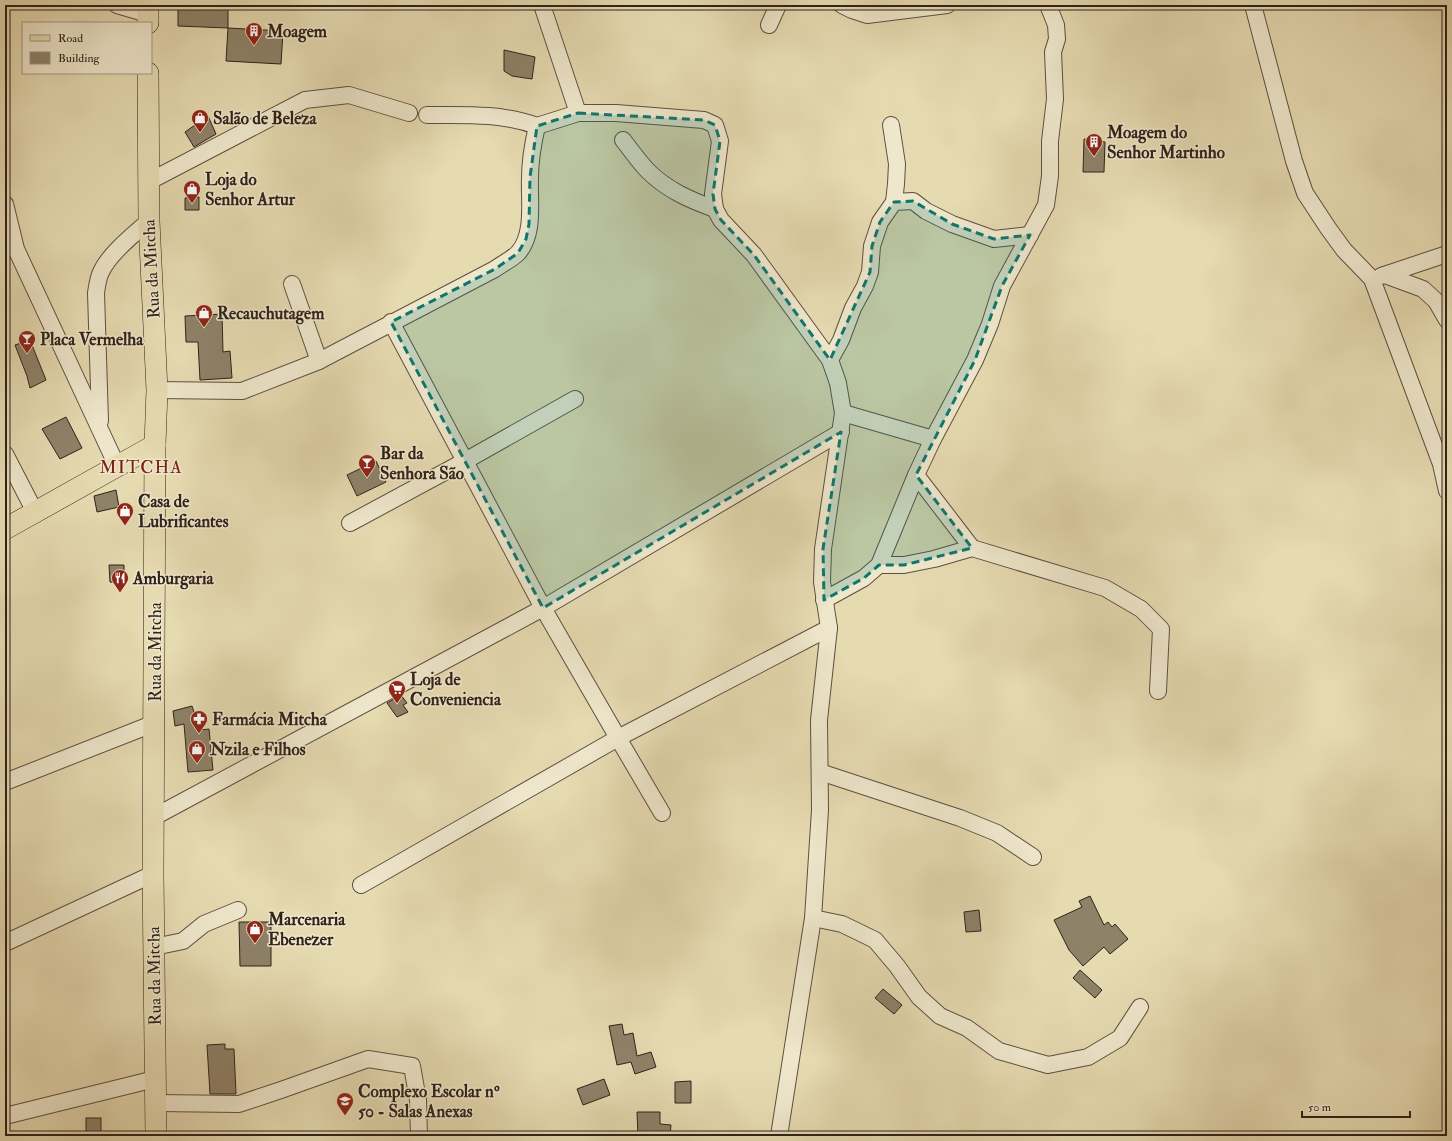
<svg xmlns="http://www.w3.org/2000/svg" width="1452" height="1141" font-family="'IM FELL Double Pica',serif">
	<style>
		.building { fill: #8e8269; stroke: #2f221a }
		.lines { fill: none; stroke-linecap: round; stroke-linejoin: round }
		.minor-casing { stroke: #5d5040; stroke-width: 18 }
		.major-casing { stroke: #2f221a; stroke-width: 22 }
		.minor { stroke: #efe7cc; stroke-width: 16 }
		.major { stroke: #e6dab1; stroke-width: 21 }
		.marked { fill: #0f766e; fill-opacity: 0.2; stroke: #0f766e; stroke-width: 3; stroke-dasharray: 8 5; stroke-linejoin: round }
		.labels { text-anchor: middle; stroke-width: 3; stroke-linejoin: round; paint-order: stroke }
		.poi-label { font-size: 17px; font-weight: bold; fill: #2f221a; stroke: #efe7cc; text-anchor: start }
		.street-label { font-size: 17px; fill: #2f221a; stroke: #efe7cc }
		.neighbourhood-label { font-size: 18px; letter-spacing: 1px; fill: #7a1f14; stroke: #efe7cc }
	</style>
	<rect width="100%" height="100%" fill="#e6dab1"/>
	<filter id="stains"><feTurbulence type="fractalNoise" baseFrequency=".005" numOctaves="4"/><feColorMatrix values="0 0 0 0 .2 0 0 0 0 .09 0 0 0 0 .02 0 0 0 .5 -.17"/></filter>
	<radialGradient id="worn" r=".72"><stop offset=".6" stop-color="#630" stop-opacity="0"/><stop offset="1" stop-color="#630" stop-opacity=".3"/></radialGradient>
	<g class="building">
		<path d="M178 5H228V28L178 26Z"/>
		<path d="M228 28 283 31 281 64 226 61Z"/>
		<path d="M504 50 535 57 532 79 512 76 504 71Z"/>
		<path d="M208 116 216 134 194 147 185 132Z"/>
		<path d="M1084 139 1105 142 1104 172H1083Z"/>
		<path d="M199 197V210H185V198Z"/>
		<path d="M222 314 223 352 230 351 232 378 200 380 198 342H186L185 316Z"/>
		<path d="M30 340 46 380 30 388 27 376 15 345Z"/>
		<path d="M66 417 82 448 60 459 42 429Z"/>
		<path d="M376 461 386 482 357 496 347 475Z"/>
		<path d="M116 490 119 507 97 512 94 496Z"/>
		<path d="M109 565H124V584L110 582Z"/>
		<path d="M401 695 407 703 403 705 408 712 397 717 387 703Z"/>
		<path d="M192 706 200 730 209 729 213 770 188 772 184 724 175 726 173 711Z"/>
		<path d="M1090 896 1104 925 1108 922 1112 927 1115 924 1128 939 1110 954 1104 947 1083 966 1069 950 1054 920 1082 907 1079 901Z"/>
		<path d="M979 910 981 931 966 932 964 912Z"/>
		<path d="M239 922H271V966H240Z"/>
		<path d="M1080 970 1102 990 1095 998 1073 978Z"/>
		<path d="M883 989 902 1005 894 1014 875 998Z"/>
		<path d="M622 1024 624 1035 633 1033 637 1056 651 1052 656 1067 635 1074 631 1062 617 1065 609 1026Z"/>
		<path d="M225 1044V1049H234L236 1094H210L207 1045Z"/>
		<path d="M604 1079 610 1095 583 1105 577 1089Z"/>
		<path d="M691 1081V1103H675V1082Z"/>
		<path d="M637 1112H660V1124L671 1125 670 1136H638Z"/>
		<rect x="86" y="1118" width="15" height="18"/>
	</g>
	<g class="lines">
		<defs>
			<g id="minor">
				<path d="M117 5 148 14"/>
				<path d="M542 5 578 113"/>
				<path d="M842 5 852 10 867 15 947 5"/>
				<path d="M1253 5 1294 161 1305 193 1328 228 1344 250 1372 279 1441 464 1447 491"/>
				<path d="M769 25 778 5"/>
				<path d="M427 115C464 115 502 113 537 126"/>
				<path d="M891 125 897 164 896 184 894 202"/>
				<path d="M623 140C631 150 639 162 648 171 667 190 690 200 715 209"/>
				<path d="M148 182 305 100 349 95 409 113"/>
				<path d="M5 204 16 249 117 466"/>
				<path d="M1385 275 1423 289 1436 301 1447 320"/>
				<path d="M1381 276 1447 254"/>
				<path d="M292 284 319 361"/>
				<path d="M391 322 543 608 618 738 662 813"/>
				<path d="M830 360 841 340 853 308 865 286 870 272 872 246 880 222 894 202 913 201 926 211 952 224 994 239 1030 235"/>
				<path d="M157 390 242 391 319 361 495 269C502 264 512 259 518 253 535 234 529 201 530 178 530 161 533 143 537 126L578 113H616L704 120 715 125 720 141 713 194 715 209 721 220 754 255 830 360 838 383 843 413 823 549 822 582 829 628 819 720 820 810 813 918 779 1136"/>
				<path d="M843 413 933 439"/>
				<path d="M100 421 96 293C97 286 98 278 101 272 109 254 134 234 149 221"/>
				<path d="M5 454 35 512"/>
				<path d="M916 475 972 548"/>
				<path d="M350 523 465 461 575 399"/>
				<path d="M879 565H904L934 559 972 548 1105 588 1141 609 1161 629 1158 691"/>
				<path d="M824 600 864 578 879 565 916 475 933 439 975 360 990 324 1002 286 1039 218 1046 205 1050 176V141L1055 99 1053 52 1057 39 1056 25 1048 5"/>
				<path d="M820 772 960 818 997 833 1033 857"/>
				<path d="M5 782 155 723"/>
				<path d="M154 817 543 608 841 432"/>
				<path d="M361 885 618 738 829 628"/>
				<path d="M813 918 842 924 875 940 897 966 919 997 940 1016 967 1028 999 1051 1048 1065 1088 1057 1120 1038 1140 1007"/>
				<path d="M5 943 153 874"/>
				<path d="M154 947 183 941 204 924 238 910"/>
				<path d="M156 1103 239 1104 281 1090 368 1059 412 1066 418 1100 419 1136"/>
				<path d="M5 1116 155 1079"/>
			</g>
			<g id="major">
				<path d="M148 5V23"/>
				<path d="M148 73 149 221 157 390 155 445 153 874 156 1136"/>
				<path d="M5 529 155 445"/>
			</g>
		</defs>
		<use href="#minor" class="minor-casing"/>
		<use href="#major" class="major-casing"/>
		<use href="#minor" class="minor"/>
		<use href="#major" class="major"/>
	</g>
	<path class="marked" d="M578 113 704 120 715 125 720 141 713 194 715 209 721 220 754 255 830 360 870 272 872 246 880 222 894 202 913 201 952 224 994 239 1030 235 1002 286 975 360 916 475 972 548 904 565H879L864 578 824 600 823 549 841 432 543 608 391 322 495 269 518 253 526 239 529 224 530 177 537 126Z"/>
	<defs>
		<symbol id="building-pin" viewBox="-11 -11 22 30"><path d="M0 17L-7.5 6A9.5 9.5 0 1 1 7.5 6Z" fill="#8f2418" stroke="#efe7cc"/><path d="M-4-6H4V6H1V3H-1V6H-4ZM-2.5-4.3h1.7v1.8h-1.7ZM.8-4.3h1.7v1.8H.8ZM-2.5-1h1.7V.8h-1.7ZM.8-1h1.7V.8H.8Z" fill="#fff"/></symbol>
		<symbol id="shop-pin" viewBox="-11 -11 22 30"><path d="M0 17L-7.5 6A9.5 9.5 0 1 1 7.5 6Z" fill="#8f2418" stroke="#efe7cc"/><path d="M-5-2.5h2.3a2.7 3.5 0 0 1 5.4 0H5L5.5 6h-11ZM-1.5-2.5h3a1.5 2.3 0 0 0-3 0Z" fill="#fff"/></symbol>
		<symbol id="bar-pin" viewBox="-11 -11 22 30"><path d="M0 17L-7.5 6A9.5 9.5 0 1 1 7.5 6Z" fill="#8f2418" stroke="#efe7cc"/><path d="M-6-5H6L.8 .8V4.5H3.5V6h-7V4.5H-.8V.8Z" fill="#fff"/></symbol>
		<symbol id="restaurant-pin" viewBox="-11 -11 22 30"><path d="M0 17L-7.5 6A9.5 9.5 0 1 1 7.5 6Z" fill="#8f2418" stroke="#efe7cc"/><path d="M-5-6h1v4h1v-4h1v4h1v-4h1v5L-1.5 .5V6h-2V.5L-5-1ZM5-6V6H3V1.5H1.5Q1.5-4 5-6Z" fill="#fff"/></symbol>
		<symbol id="supermarket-pin" viewBox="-11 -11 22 30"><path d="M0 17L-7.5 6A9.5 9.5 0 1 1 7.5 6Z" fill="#8f2418" stroke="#efe7cc"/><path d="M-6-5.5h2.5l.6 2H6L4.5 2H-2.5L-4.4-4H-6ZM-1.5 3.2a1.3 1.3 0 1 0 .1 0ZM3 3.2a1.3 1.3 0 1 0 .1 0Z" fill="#fff"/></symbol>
		<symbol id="pharmacy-pin" viewBox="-11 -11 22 30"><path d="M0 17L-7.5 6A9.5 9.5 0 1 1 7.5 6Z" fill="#8f2418" stroke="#efe7cc"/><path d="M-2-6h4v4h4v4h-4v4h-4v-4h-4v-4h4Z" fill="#fff"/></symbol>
		<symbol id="school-pin" viewBox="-11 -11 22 30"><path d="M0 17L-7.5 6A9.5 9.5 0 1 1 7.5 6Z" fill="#8f2418" stroke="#efe7cc"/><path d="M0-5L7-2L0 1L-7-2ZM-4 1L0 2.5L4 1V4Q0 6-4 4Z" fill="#fff"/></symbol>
	</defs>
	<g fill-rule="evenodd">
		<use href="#building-pin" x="244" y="21" width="20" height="27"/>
		<use href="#shop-pin" x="190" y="108" width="20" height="27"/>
		<use href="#building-pin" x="1084" y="132" width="20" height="27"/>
		<use href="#shop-pin" x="182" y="179" width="20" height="27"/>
		<use href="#shop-pin" x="194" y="303" width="20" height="27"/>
		<use href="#bar-pin" x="17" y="329" width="20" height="27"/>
		<use href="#bar-pin" x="357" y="453" width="20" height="27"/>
		<use href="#shop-pin" x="115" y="501" width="20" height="27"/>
		<use href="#restaurant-pin" x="110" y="568" width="20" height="27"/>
		<use href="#supermarket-pin" x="387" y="679" width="20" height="27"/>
		<use href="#pharmacy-pin" x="189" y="709" width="20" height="27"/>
		<use href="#shop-pin" x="187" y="739" width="20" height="27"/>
		<use href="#shop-pin" x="245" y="919" width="20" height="27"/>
		<use href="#school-pin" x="335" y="1091" width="20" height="27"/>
	</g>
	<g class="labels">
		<g class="poi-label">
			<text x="267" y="37">Moagem</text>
			<text x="213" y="124">Salão de Beleza</text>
			<text x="1107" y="138">Moagem do<tspan x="1107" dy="20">Senhor Martinho</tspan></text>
			<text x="205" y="185">Loja do<tspan x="205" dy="20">Senhor Artur</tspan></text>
			<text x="217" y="319">Recauchutagem</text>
			<text x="40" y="345">Placa Vermelha</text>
			<text x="380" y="459">Bar da<tspan x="380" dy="20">Senhora São</tspan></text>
			<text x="138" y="507">Casa de<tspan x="138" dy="20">Lubrificantes</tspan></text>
			<text x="133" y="584">Amburgaria</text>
			<text x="410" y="685">Loja de<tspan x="410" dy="20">Conveniencia</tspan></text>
			<text x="212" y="725">Farmácia Mitcha</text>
			<text x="210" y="755">Nzila e Filhos</text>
			<text x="268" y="925">Marcenaria<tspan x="268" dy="20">Ebenezer</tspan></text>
			<text x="358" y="1097">Complexo Escolar nº<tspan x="358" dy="20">50 - Salas Anexas</tspan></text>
		</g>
		<g class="street-label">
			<text transform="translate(151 269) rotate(-93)" y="6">Rua da Mitcha</text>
			<text transform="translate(155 652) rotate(-90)" y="6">Rua da Mitcha</text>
			<text transform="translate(154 976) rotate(-91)" y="6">Rua da Mitcha</text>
		</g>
		<g class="neighbourhood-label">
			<text x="141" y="473">MITCHA</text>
		</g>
	</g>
	<rect width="1452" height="1141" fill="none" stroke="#e6dab1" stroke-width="20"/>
	<rect x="6" y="6" width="1440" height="1129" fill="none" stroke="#2f221a" stroke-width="2"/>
	<rect x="10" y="10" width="1432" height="1121" fill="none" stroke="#2f221a"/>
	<rect x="22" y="22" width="130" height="52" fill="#efe7cc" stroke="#a29885"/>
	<rect x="30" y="35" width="20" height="6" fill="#e6dab1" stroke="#a29885"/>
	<text x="58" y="42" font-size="12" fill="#2f221a">Road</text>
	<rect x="30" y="52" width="20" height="12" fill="#8e8269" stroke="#a29885"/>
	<text x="58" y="62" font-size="12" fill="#2f221a">Building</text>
	<path d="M1302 1111v6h108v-6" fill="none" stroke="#2f221a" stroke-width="2"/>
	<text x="1308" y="1111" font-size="12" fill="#2f221a" stroke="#efe7cc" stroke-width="3" paint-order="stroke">50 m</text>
	<rect width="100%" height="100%" filter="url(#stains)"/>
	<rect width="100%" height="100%" fill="url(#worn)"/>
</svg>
